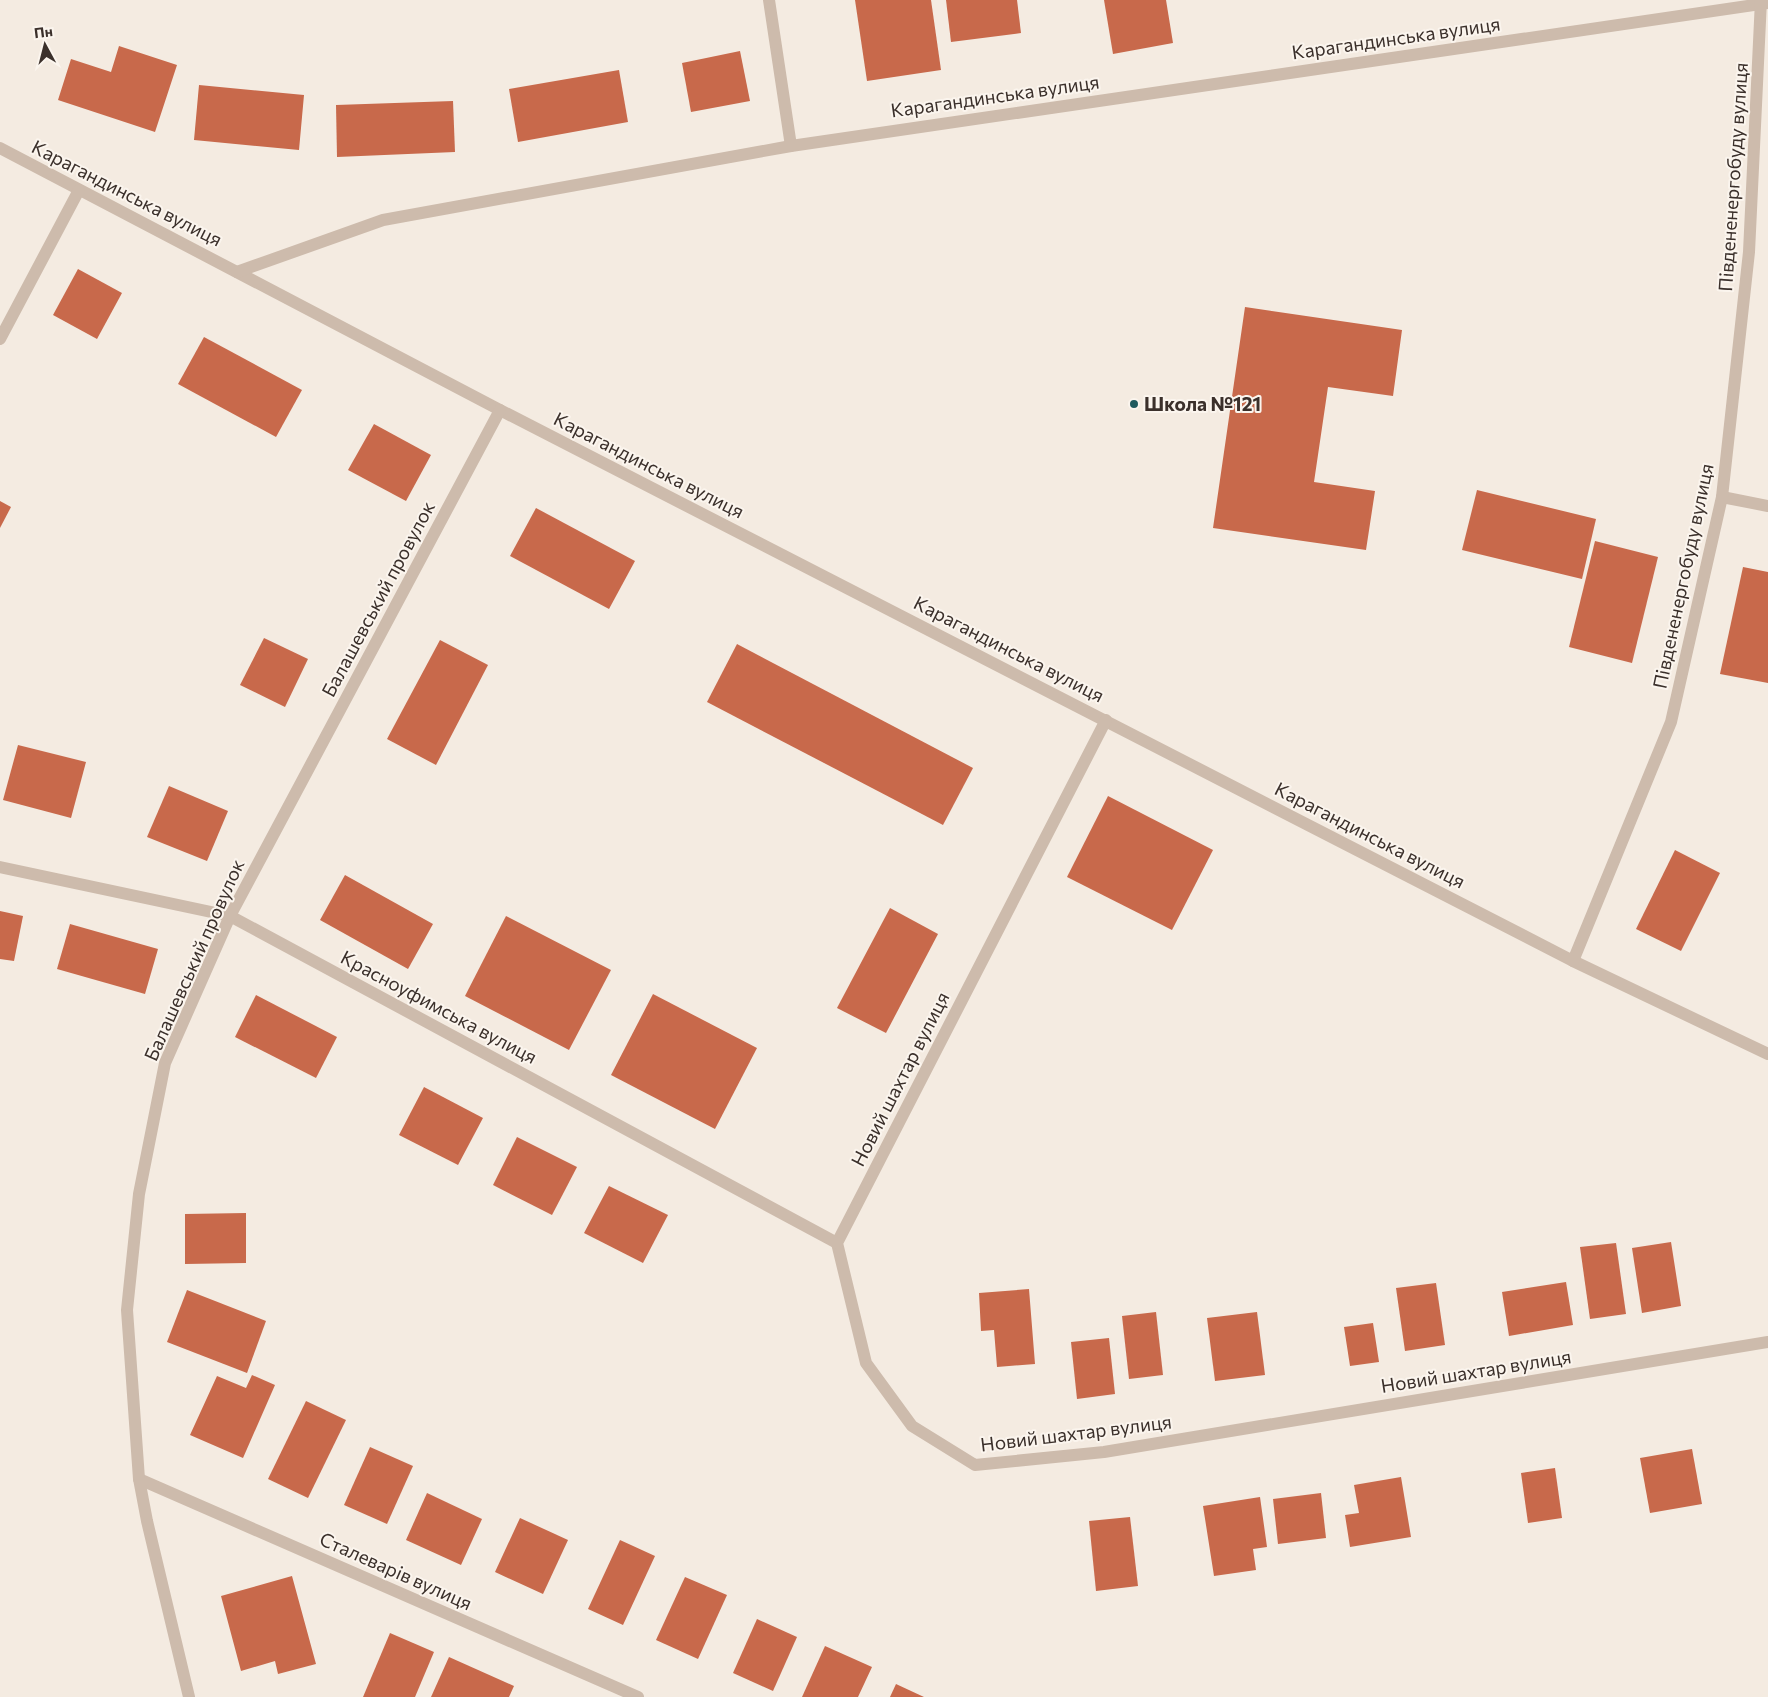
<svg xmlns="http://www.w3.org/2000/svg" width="1768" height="1697" font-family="Commissioner,sans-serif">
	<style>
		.building { fill: #c8694b }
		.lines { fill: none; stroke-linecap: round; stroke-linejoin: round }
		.minor { stroke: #cdbbac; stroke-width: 12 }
		.poi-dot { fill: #1f5a5e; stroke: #fbf5ee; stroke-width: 2 }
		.labels { text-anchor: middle; stroke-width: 4; stroke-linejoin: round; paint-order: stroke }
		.street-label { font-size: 19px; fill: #3b302b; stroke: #fbf5ee }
		.poi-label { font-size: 19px; font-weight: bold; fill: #3b302b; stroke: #fbf5ee; text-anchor: start }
	</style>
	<rect width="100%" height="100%" fill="#f4ebe1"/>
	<g class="building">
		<path d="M855 0H931L941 70 867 81Z"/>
		<path d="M946 0H1017L1021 33 951 42Z"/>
		<path d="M1104 0H1166L1173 43 1113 54Z"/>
		<path d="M119 46 177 65 155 132 58 100 71 59 111 72Z"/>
		<path d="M740 51 750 101 691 112 682 63Z"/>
		<path d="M619 70 628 122 518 142 509 89Z"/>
		<path d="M199 85 304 95 299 150 194 140Z"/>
		<path d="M453 101 455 152 337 157 336 105Z"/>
		<path d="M78 269 122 293 97 339 53 315Z"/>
		<path d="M1245 307 1402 330 1393 396 1328 387 1314 482 1375 491 1366 550 1213 528Z"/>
		<path d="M204 337 302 390 276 437 178 384Z"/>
		<path d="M374 424 431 455 406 501 348 470Z"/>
		<path d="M1477 490 1596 519 1582 579 1462 550Z"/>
		<path d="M0 501 11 507 0 528Z"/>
		<path d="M536 508 635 561 609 609 510 556Z"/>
		<path d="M1595 541 1658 557 1632 663 1569 647Z"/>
		<path d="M1743 567 1768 572V683L1720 674Z"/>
		<path d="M264 638 308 659 285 707 240 685Z"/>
		<path d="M440 640 488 665 436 765 387 739Z"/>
		<path d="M737 644 973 768 943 825 707 702Z"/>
		<path d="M18 745 86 762 71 818 3 800Z"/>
		<path d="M169 786 228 811 207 861 147 837Z"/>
		<path d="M1108 796 1213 850 1172 930 1067 877Z"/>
		<path d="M1675 850 1720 873 1681 951 1636 929Z"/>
		<path d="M345 875 433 924 408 969 320 920Z"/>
		<path d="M890 908 938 934 886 1033 837 1008Z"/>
		<path d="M0 911 23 916 14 961 0 959Z"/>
		<path d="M506 916 611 970 569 1050 465 996Z"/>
		<path d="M70 924 158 949 145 994 57 969Z"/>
		<path d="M653 994 757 1048 715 1129 611 1075Z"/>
		<path d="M256 995 337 1037 316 1078 235 1037Z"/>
		<path d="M424 1087 483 1118 458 1165 399 1135Z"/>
		<path d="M517 1137 577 1167 552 1215 493 1185Z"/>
		<path d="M609 1186 668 1215 643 1263 584 1233Z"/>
		<path d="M246 1213V1263L185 1264V1214Z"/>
		<path d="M1671 1242 1681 1306 1642 1313 1632 1248Z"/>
		<path d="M1616 1243 1626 1314 1590 1319 1580 1247Z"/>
		<path d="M1566 1282 1573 1325 1509 1336 1502 1292Z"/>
		<path d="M1436 1283 1445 1345 1405 1351 1396 1288Z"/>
		<path d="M1029 1289 1035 1364 997 1367 994 1330 981 1331 979 1293Z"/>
		<path d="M187 1290 266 1321 247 1373 167 1342Z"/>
		<path d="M1156 1312 1163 1375 1129 1379 1122 1316Z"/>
		<path d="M1257 1312 1265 1375 1215 1381 1207 1318Z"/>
		<path d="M1373 1323 1379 1362 1350 1366 1344 1327Z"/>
		<path d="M1109 1338 1115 1394 1077 1399 1071 1342Z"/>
		<path d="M252 1375 275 1385 243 1458 190 1435 217 1376 246 1388Z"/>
		<path d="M306 1401 346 1420 308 1498 268 1479Z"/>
		<path d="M370 1447 413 1466 387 1524 344 1505Z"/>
		<path d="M1692 1449 1702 1504 1650 1513 1640 1458Z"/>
		<path d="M1555 1468 1562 1518 1528 1523 1521 1473Z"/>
		<path d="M1401 1477 1411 1537 1350 1547 1345 1515 1359 1513 1354 1485Z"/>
		<path d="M427 1493 482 1519 461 1565 406 1540Z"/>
		<path d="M1321 1493 1326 1538 1278 1544 1273 1499Z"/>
		<path d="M1260 1497 1267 1547 1253 1549 1256 1570 1214 1576 1203 1506Z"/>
		<path d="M1130 1517 1138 1586 1096 1591 1089 1521Z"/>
		<path d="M520 1518 568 1540 543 1594 495 1572Z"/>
		<path d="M620 1540 655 1556 623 1625 588 1609Z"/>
		<path d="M292 1576 316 1664 278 1674 275 1661 241 1671 221 1596Z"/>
		<path d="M685 1577 727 1595 698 1659 656 1640Z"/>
		<path d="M757 1619 797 1637 773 1691 733 1673Z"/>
		<path d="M390 1633 434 1652 415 1697H363Z"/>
		<path d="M825 1646 872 1667 858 1697H802Z"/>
		<path d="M449 1657 514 1686 509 1697H431Z"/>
		<path d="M896 1684 924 1697H890Z"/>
	</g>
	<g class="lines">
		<g class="minor">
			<path d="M769 0 791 146"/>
			<path d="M0 148 500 410 1573 961 1768 1054"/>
			<path d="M237 272 383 220 791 146 1768 3"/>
			<path d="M0 339 79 190"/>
			<path d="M1722 497 1768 506"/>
			<path d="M1106 720 837 1243 866 1363 912 1426 975 1465 1104 1452 1768 1342"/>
			<path d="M0 867 230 916 837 1243"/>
			<path d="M1573 961 1671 722 1722 497 1749 252 1761 0"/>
			<path d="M139 1479 638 1697"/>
			<path d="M189 1697 147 1521 139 1479 127 1310 139 1194 165 1063 230 916 500 410"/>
		</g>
	</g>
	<circle class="poi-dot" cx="1134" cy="404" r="5"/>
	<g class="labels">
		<g class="street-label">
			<text transform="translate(1396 38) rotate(-8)" y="7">Карагандинська вулиця</text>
			<text transform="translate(995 96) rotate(-8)" y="7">Карагандинська вулиця</text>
			<text transform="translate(1733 177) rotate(-86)" y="7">Південенергобуду вулиця</text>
			<text transform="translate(127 193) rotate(27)" y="7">Карагандинська вулиця</text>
			<text transform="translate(649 465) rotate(27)" y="7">Карагандинська вулиця</text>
			<text transform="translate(1683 576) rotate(-78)" y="7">Південенергобуду вулиця</text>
			<text transform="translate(378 599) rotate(-62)" y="7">Балашевський провулок</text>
			<text transform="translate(1009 649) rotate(27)" y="7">Карагандинська вулиця</text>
			<text transform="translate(1370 835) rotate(27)" y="7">Карагандинська вулиця</text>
			<text transform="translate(194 960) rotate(-66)" y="7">Балашевський провулок</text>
			<text transform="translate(439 1007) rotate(28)" y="7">Красноуфимська вулиця</text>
			<text transform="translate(900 1079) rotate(-63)" y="7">Новий шахтар вулиця</text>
			<text transform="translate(1476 1371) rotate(-9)" y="7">Новий шахтар вулиця</text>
			<text transform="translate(1076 1433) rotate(-7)" y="7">Новий шахтар вулиця</text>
			<text transform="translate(396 1571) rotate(24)" y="7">Сталеварів вулиця</text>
		</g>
		<g class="poi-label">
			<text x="1144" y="411">Школа №121</text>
		</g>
	</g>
	<g transform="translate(45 45) rotate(353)" stroke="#fbf5ee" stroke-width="4" paint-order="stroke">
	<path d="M0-4L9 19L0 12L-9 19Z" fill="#3b302b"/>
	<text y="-8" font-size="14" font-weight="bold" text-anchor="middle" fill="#3b302b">Пн</text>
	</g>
</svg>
